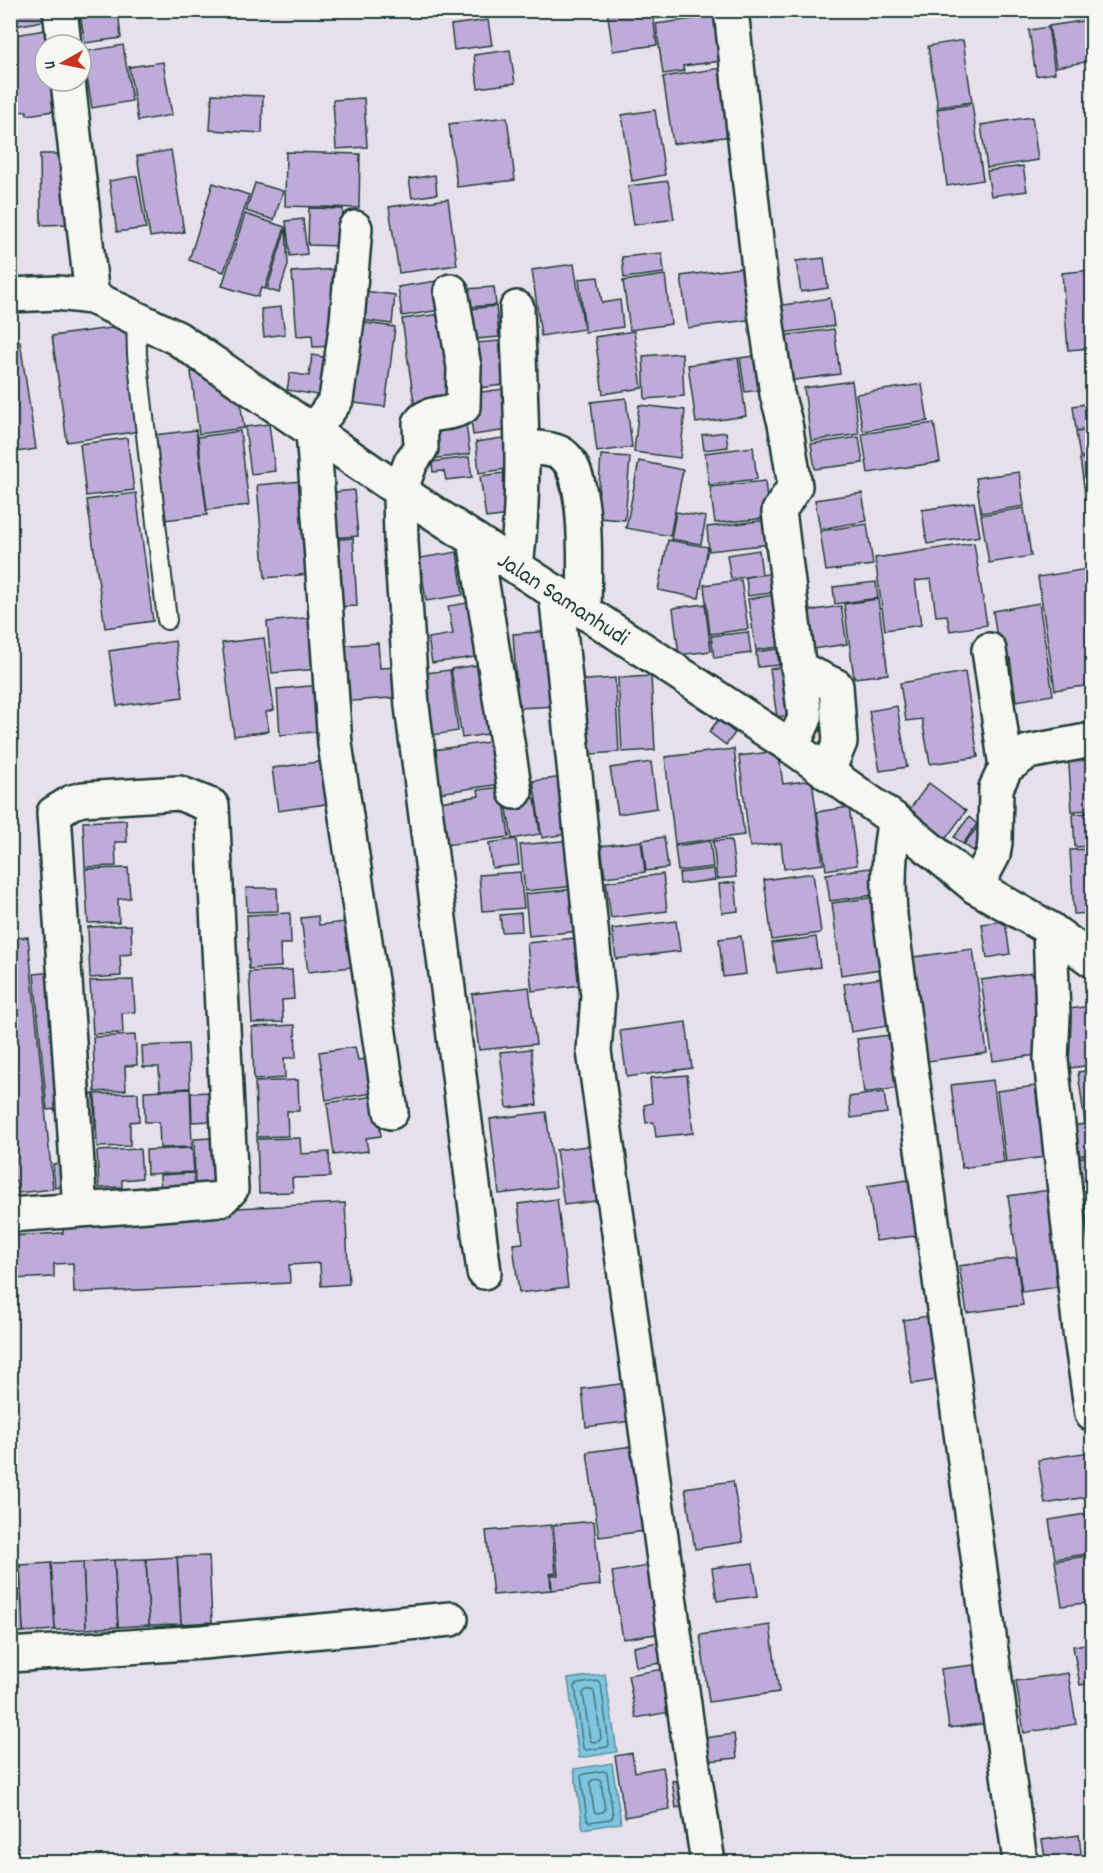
<svg xmlns="http://www.w3.org/2000/svg" width="1103" height="1873" font-family="Dekko,sans-serif">
	<style>
		.water { fill: #7ec5df; stroke: #588f9b; stroke-width: 1.5 }
		.lines { fill: none; stroke-linecap: round; stroke-linejoin: round }
		.shore { stroke: #457378; stroke-width: 1.5 }
		.building { fill: #bfabda; stroke: #1f3d34; stroke-width: 1.5 }
		.service-casing { stroke: #1f3d34; stroke-width: 22 }
		.minor-casing { stroke: #1f3d34; stroke-width: 38 }
		.tertiary-casing { stroke: #1f3d34; stroke-width: 38 }
		.service { stroke: #f6f6f2; stroke-width: 18 }
		.minor { stroke: #f6f6f2; stroke-width: 33 }
		.tertiary { stroke: #f6f6f2; stroke-width: 33 }
		.labels { text-anchor: middle; stroke-width: 6; stroke-linejoin: round; paint-order: stroke }
		.street-label { font-size: 24px; fill: #1f3d34; stroke: #f6f6f2 }
	</style>
	<rect width="100%" height="100%" fill="#e6e0eb"/>
	<filter id="ink" filterUnits="userSpaceOnUse"><feTurbulence type="fractalNoise" baseFrequency=".0167" numOctaves="2"/><feDisplacementMap in="SourceGraphic" scale="12" xChannelSelector="R" yChannelSelector="G"/><feConvolveMatrix kernelMatrix="1 2 1 2 8 2 1 2 1" color-interpolation-filters="sRGB"/></filter>
	<g filter="url(#ink)">
		<g class="water">
			<path d="M605 1674 617 1752 579 1758 568 1679Z"/>
			<path d="M612 1763 621 1823 583 1829 574 1769Z"/>
		</g>
		<g class="lines">
			<g class="shore">
				<path d="M598 1681 601 1684 609 1745 607 1747 586 1750 583 1748 575 1686 577 1684Z"/>
				<path d="M586 1690H592L594 1692 601 1738 599 1741 592 1742 590 1740 583 1693Z"/>
				<path d="M604 1771 607 1773 613 1816 611 1819 589 1822 587 1819 581 1776 584 1774Z"/>
				<path d="M599 1779 601 1781 605 1810 603 1812 596 1813 594 1811 590 1783 592 1780Z"/>
			</g>
		</g>
		<g class="building">
			<path d="M10 10H52L53 19 10 27Z"/>
			<path d="M111 10H118L121 38 85 43 80 15Z"/>
			<path d="M607 10H652L657 45 613 51Z"/>
			<path d="M655 10H701V12L656 18Z"/>
			<path d="M921 10H945L922 14Z"/>
			<path d="M715 16 721 61 683 66 684 71 663 74 656 24Z"/>
			<path d="M488 20 492 45 454 50 451 25Z"/>
			<path d="M1088 20 1092 61 1056 67 1049 26Z"/>
			<path d="M1048 27 1055 73 1036 76 1029 30Z"/>
			<path d="M56 28 59 45H45V81H64L68 109 27 115V111L10 113V46L17 45 15 35Z"/>
			<path d="M963 40 972 102 938 107 928 46Z"/>
			<path d="M123 45 132 101 92 108 83 52Z"/>
			<path d="M510 50 515 83 478 88 474 55Z"/>
			<path d="M163 62 172 115 138 121 129 67Z"/>
			<path d="M721 68 731 136 673 144 663 77Z"/>
			<path d="M212 94 263 96 262 133 210 130Z"/>
			<path d="M364 98 367 147 336 149 333 100Z"/>
			<path d="M972 104 983 180 947 186 937 109Z"/>
			<path d="M655 110 665 175 632 181 622 115Z"/>
			<path d="M507 117 515 180 457 187 449 124Z"/>
			<path d="M1032 117 1038 160 987 168 981 125Z"/>
			<path d="M10 147H12L17 269H10Z"/>
			<path d="M171 150 184 232 150 237 137 156Z"/>
			<path d="M286 152 360 154 359 208 285 206Z"/>
			<path d="M40 154H72L73 224 41 225Z"/>
			<path d="M1023 166 1027 191 991 196 987 171Z"/>
			<path d="M435 175 437 194 412 198 409 179Z"/>
			<path d="M137 176 146 228 117 232 109 181Z"/>
			<path d="M668 181 674 219 634 225 628 186Z"/>
			<path d="M213 183 249 195 224 272 189 260Z"/>
			<path d="M255 183 283 191 274 220 246 211Z"/>
			<path d="M448 199 457 265 399 273 389 207Z"/>
			<path d="M309 208 343 209 342 246 308 245Z"/>
			<path d="M245 214 285 227 265 289 261 288 258 297 222 286Z"/>
			<path d="M303 219 307 254 290 256 286 221Z"/>
			<path d="M286 228 288 265 279 293 267 289Z"/>
			<path d="M662 253 664 273 624 278 622 257Z"/>
			<path d="M824 258 828 288 801 292 796 261Z"/>
			<path d="M574 264 584 329 541 336 532 270Z"/>
			<path d="M754 266 762 318 688 328 681 276Z"/>
			<path d="M337 269 336 346 313 347 312 335 297 336 292 272Z"/>
			<path d="M1092 270V348L1068 350 1062 273Z"/>
			<path d="M665 275 671 324 630 330 623 281Z"/>
			<path d="M598 277 602 303 620 300 623 327 585 332 579 279Z"/>
			<path d="M443 280 447 309 402 316 398 287Z"/>
			<path d="M494 287 496 305 469 307 467 289Z"/>
			<path d="M356 290 395 295 392 324 352 319Z"/>
			<path d="M830 298 834 326 774 334 770 307Z"/>
			<path d="M496 306 499 337 464 340 461 310Z"/>
			<path d="M281 307 285 334 264 337 261 309Z"/>
			<path d="M449 313 461 402 415 409 402 319Z"/>
			<path d="M350 321 395 327 385 407 340 401Z"/>
			<path d="M125 326 140 431 67 442 52 336Z"/>
			<path d="M834 329 840 374 780 382 774 337Z"/>
			<path d="M634 331 642 388 603 394 595 337Z"/>
			<path d="M20 341 36 449 10 453V342Z"/>
			<path d="M499 341 504 385 469 389 465 344Z"/>
			<path d="M682 353 684 396 645 399 643 356Z"/>
			<path d="M312 355 335 359 329 397 287 390 290 373 309 376Z"/>
			<path d="M762 355 767 389 745 392 740 358Z"/>
			<path d="M738 358 746 416 696 423 688 365Z"/>
			<path d="M204 370 239 394 244 428 199 434 191 372Z"/>
			<path d="M852 381 859 434 811 441 804 388Z"/>
			<path d="M922 384 928 421 863 431 856 394Z"/>
			<path d="M503 389 508 430 473 435 468 394Z"/>
			<path d="M626 398 632 447 597 452 591 402Z"/>
			<path d="M1092 403V428L1076 430 1073 406Z"/>
			<path d="M639 405 685 410 680 458 634 452Z"/>
			<path d="M465 416 470 454 431 459 426 421Z"/>
			<path d="M934 423 940 462 868 473 862 434Z"/>
			<path d="M269 424 275 471 251 474 245 427Z"/>
			<path d="M196 430 207 515 164 520 154 435Z"/>
			<path d="M1092 430V456L1080 457 1076 432Z"/>
			<path d="M240 431 249 505 207 510 198 437Z"/>
			<path d="M726 432 728 447 704 450 702 435Z"/>
			<path d="M509 437 513 468 479 473 476 442Z"/>
			<path d="M859 437 863 463 815 469 811 444Z"/>
			<path d="M127 438 134 490 86 496 80 444Z"/>
			<path d="M753 447 757 479 709 485 705 453Z"/>
			<path d="M601 455 630 457 625 520 597 518Z"/>
			<path d="M469 457 472 477 446 480 444 471 433 472 432 462Z"/>
			<path d="M1092 457V499L1086 500 1080 459Z"/>
			<path d="M639 461 683 470 670 536 626 528Z"/>
			<path d="M513 472 518 514 486 518 480 476Z"/>
			<path d="M1019 472 1024 506 981 513 976 478Z"/>
			<path d="M302 481 311 574 265 578 257 485Z"/>
			<path d="M765 481 769 518 715 523 710 487Z"/>
			<path d="M354 490 358 536 329 538 325 493Z"/>
			<path d="M136 493 153 621 105 628 87 500Z"/>
			<path d="M862 493 867 521 820 529 815 500Z"/>
			<path d="M974 502 980 536 927 544 922 510Z"/>
			<path d="M1092 502V539L1087 503Z"/>
			<path d="M1024 508 1031 556 989 563 981 515Z"/>
			<path d="M676 512 706 517 701 544 671 539Z"/>
			<path d="M769 520 772 544 709 551 707 527Z"/>
			<path d="M867 524 873 565 826 571 820 531Z"/>
			<path d="M353 538 357 606 333 607 328 540Z"/>
			<path d="M668 540 708 547 699 598 658 590Z"/>
			<path d="M974 543 987 625 950 631 947 615 936 616 931 579 915 581 921 625 885 630 875 558Z"/>
			<path d="M759 550 762 575 731 579 727 555Z"/>
			<path d="M457 552 463 595 426 601 420 558Z"/>
			<path d="M1087 569 1092 605V685L1055 690 1038 577Z"/>
			<path d="M783 572 786 591 748 596 746 577Z"/>
			<path d="M741 580 748 629 710 634 704 585Z"/>
			<path d="M876 582 878 598 835 604 833 587Z"/>
			<path d="M786 593 793 645 756 650 748 599Z"/>
			<path d="M878 599 888 674 854 678 844 604Z"/>
			<path d="M480 601 489 655 432 663 428 638 453 634 448 606Z"/>
			<path d="M1039 603 1053 695 1016 701 1010 658 1000 659 993 611Z"/>
			<path d="M705 604 711 651 679 655 673 608Z"/>
			<path d="M841 606 847 644 813 649 808 611Z"/>
			<path d="M314 617 319 669 272 673 267 622Z"/>
			<path d="M553 631 558 706 518 708 513 634Z"/>
			<path d="M748 632 751 653 714 658 711 636Z"/>
			<path d="M264 638 274 710 266 712 269 731 234 736 222 643Z"/>
			<path d="M175 641 183 697 117 706 109 651Z"/>
			<path d="M378 643 380 668 399 667 402 697 341 702 337 646Z"/>
			<path d="M777 649 779 665 758 667 756 652Z"/>
			<path d="M491 663 501 732 462 738 451 669Z"/>
			<path d="M795 665 802 713 777 717 770 669Z"/>
			<path d="M450 670 458 731 427 736 418 674Z"/>
			<path d="M965 672 978 757 930 764 922 719 906 721 900 683Z"/>
			<path d="M651 676 655 750 622 752 618 678Z"/>
			<path d="M615 678 619 752 578 755 574 681Z"/>
			<path d="M322 685 325 731 280 735 277 689Z"/>
			<path d="M897 706 907 767 880 771 869 711Z"/>
			<path d="M718 720 735 733 726 745 709 732Z"/>
			<path d="M496 741 501 784 439 793 433 750Z"/>
			<path d="M734 749 744 835 675 844 665 757Z"/>
			<path d="M1092 749V810L1072 811 1068 751Z"/>
			<path d="M778 751 783 784 812 780 823 864 784 869 781 843 750 847 739 756Z"/>
			<path d="M333 760 339 802 278 811 272 768Z"/>
			<path d="M651 762 657 808 618 814 610 768Z"/>
			<path d="M563 777 572 833 542 838 533 781Z"/>
			<path d="M929 783 966 811 944 841 907 813Z"/>
			<path d="M502 787 509 837 445 845 439 802 479 796 478 790Z"/>
			<path d="M535 798 540 834 512 839 506 803Z"/>
			<path d="M849 807 857 865 826 870 817 812Z"/>
			<path d="M1092 813V846L1075 847 1073 814Z"/>
			<path d="M969 817 977 824 963 844 954 837Z"/>
			<path d="M126 820 127 842H115L116 866 85 867 83 822Z"/>
			<path d="M979 825 988 831 973 851 964 844Z"/>
			<path d="M664 837 668 868 646 871 642 840Z"/>
			<path d="M516 839 519 865 492 868 489 843Z"/>
			<path d="M572 840 576 886 525 891 520 845Z"/>
			<path d="M731 840 736 877 717 879 713 841Z"/>
			<path d="M641 841 645 872 605 877 601 846Z"/>
			<path d="M710 841 713 867 678 871 675 846Z"/>
			<path d="M1092 849V913L1074 914 1070 850Z"/>
			<path d="M877 867 881 894 830 901 826 874Z"/>
			<path d="M128 868 130 898 118 899 119 922 88 923 85 869Z"/>
			<path d="M714 869 715 880 680 884 679 873Z"/>
			<path d="M520 872 524 908 482 911 479 875Z"/>
			<path d="M813 873 821 933 772 940 764 880Z"/>
			<path d="M663 874 667 911 611 918 606 882Z"/>
			<path d="M735 882 738 911 722 913 719 884Z"/>
			<path d="M246 888H277L278 911 247 912Z"/>
			<path d="M576 889 580 931 529 936 525 894Z"/>
			<path d="M877 897 887 968 841 975 832 903Z"/>
			<path d="M290 913 291 944H280L281 967 249 969 247 915Z"/>
			<path d="M521 913 522 931 502 932 500 915Z"/>
			<path d="M318 916 319 925 354 921 360 966 308 972 301 918Z"/>
			<path d="M676 921 680 951 616 959 612 929Z"/>
			<path d="M1005 921 1010 954 987 958 982 924Z"/>
			<path d="M131 925 132 954 120 955 121 976 90 978 88 927Z"/>
			<path d="M741 936 746 974 723 977 719 939Z"/>
			<path d="M28 937 53 1189 18 1193 16 1180 10 1181V938Z"/>
			<path d="M585 937 590 984 532 991 527 943Z"/>
			<path d="M816 937 820 967 777 973 772 943Z"/>
			<path d="M973 949 987 1053 921 1062 906 958Z"/>
			<path d="M292 970 294 999 282 1000 283 1022 252 1023 249 972Z"/>
			<path d="M54 972 67 1108 47 1110 34 974Z"/>
			<path d="M1032 973 1044 1054 993 1061 981 980Z"/>
			<path d="M893 976 900 1024 851 1032 844 984Z"/>
			<path d="M133 980 135 1012 122 1013 123 1033 93 1034 90 981Z"/>
			<path d="M529 987 536 1044 479 1050 472 994Z"/>
			<path d="M1091 1006 1092 1065 1062 1069 1055 1011Z"/>
			<path d="M686 1022 692 1068 627 1077 620 1031Z"/>
			<path d="M295 1025 296 1058H284L285 1078 254 1080 252 1027Z"/>
			<path d="M898 1034 906 1087 864 1093 857 1039Z"/>
			<path d="M135 1035 137 1065 125 1066 126 1090 95 1092 93 1037Z"/>
			<path d="M188 1044 190 1088 160 1090 159 1067H143L142 1046Z"/>
			<path d="M355 1047 358 1060 376 1058 380 1092 326 1100 319 1052Z"/>
			<path d="M531 1049 537 1105 507 1108 500 1052Z"/>
			<path d="M1092 1070V1154L1076 1156 1072 1126 1085 1124 1078 1072Z"/>
			<path d="M687 1075 693 1133 656 1137 654 1122 646 1123 644 1105 652 1103 650 1078Z"/>
			<path d="M298 1080 299 1111H287L288 1136 257 1137 255 1082Z"/>
			<path d="M993 1080 1004 1162 962 1168 951 1085Z"/>
			<path d="M1035 1086 1040 1125 1048 1124 1053 1156 1006 1162 997 1091Z"/>
			<path d="M190 1089 192 1147 160 1148 159 1122H145L144 1091Z"/>
			<path d="M209 1092 211 1121 192 1122 191 1093Z"/>
			<path d="M884 1092 887 1113 851 1118 849 1097Z"/>
			<path d="M138 1093 139 1121 130 1122V1146L97 1147 95 1094Z"/>
			<path d="M94 1094 95 1128 81 1129 80 1095Z"/>
			<path d="M375 1096 381 1136 366 1138 368 1151 334 1155 327 1103Z"/>
			<path d="M546 1112 556 1187 499 1194 490 1119Z"/>
			<path d="M211 1138 214 1187H195L194 1139Z"/>
			<path d="M300 1138 301 1154 329 1152 330 1177 292 1178 293 1192 259 1193 257 1139Z"/>
			<path d="M595 1145 603 1200 564 1205 556 1150Z"/>
			<path d="M192 1148 194 1172 147 1174 146 1150Z"/>
			<path d="M140 1149 142 1178 122 1180V1187L99 1188 97 1151Z"/>
			<path d="M1092 1156V1216L1076 1218 1068 1159Z"/>
			<path d="M70 1162 72 1186 55 1188 53 1164Z"/>
			<path d="M194 1173 195 1197 161 1198 160 1175Z"/>
			<path d="M921 1178 929 1234 876 1241 868 1186Z"/>
			<path d="M1057 1189 1071 1285 1022 1292 1008 1196Z"/>
			<path d="M557 1199 568 1287 519 1293 513 1244 523 1243 518 1204Z"/>
			<path d="M345 1203 349 1284 321 1286 320 1263 289 1265 290 1283 74 1293 73 1263 54 1264V1277L10 1279V1236L63 1233 62 1216Z"/>
			<path d="M1092 1219V1240L1080 1242 1077 1221Z"/>
			<path d="M1092 1242V1284L1081 1286 1075 1244Z"/>
			<path d="M1016 1258 1023 1305 967 1313 959 1266Z"/>
			<path d="M934 1315 943 1379 912 1384 903 1320Z"/>
			<path d="M627 1383 632 1421 586 1427 582 1389Z"/>
			<path d="M641 1445 653 1530 599 1537 587 1452Z"/>
			<path d="M1089 1452 1092 1474V1496L1045 1504 1038 1460Z"/>
			<path d="M733 1481 743 1542 695 1549 685 1488Z"/>
			<path d="M1092 1513V1553L1055 1559 1049 1520Z"/>
			<path d="M594 1521 600 1585 552 1590 551 1575H558L553 1525Z"/>
			<path d="M551 1525 556 1573 550 1574 551 1590 493 1595 486 1531Z"/>
			<path d="M1092 1555V1602L1062 1606 1055 1561Z"/>
			<path d="M209 1556 212 1622 181 1624 177 1557Z"/>
			<path d="M177 1557 181 1624 149 1625 146 1559Z"/>
			<path d="M146 1559 149 1625 118 1627 114 1560Z"/>
			<path d="M114 1560 118 1627 86 1629 83 1562Z"/>
			<path d="M83 1562 86 1629 55 1630 51 1563Z"/>
			<path d="M51 1563 55 1630 23 1632 20 1565Z"/>
			<path d="M753 1563 758 1596 717 1601 712 1568Z"/>
			<path d="M659 1564 668 1622 655 1624 656 1634 623 1639 612 1572Z"/>
			<path d="M10 1565H20L23 1632H10Z"/>
			<path d="M770 1625 779 1692 709 1702 700 1635Z"/>
			<path d="M664 1641 668 1662 636 1667 633 1647Z"/>
			<path d="M1092 1643V1683L1080 1685 1073 1646Z"/>
			<path d="M981 1664 989 1723 949 1728 941 1669Z"/>
			<path d="M675 1667 682 1710 636 1718 628 1675Z"/>
			<path d="M1068 1673 1076 1724 1024 1733 1016 1681Z"/>
			<path d="M734 1734 737 1758 708 1761 704 1738Z"/>
			<path d="M632 1753 635 1772 663 1767 670 1809 625 1817 615 1756Z"/>
			<path d="M689 1779 693 1805 676 1808 672 1781Z"/>
			<path d="M1079 1835 1082 1862H1046L1042 1840Z"/>
		</g>
		<g class="lines">
			<defs>
				<path id="service" d="M136 317 137 355 167 620"/>
				<g id="minor">
					<path d="M60 10 64 45"/>
					<path d="M731 10 760 277 777 394 785 423 795 486 779 511 805 718 792 747"/>
					<path d="M68 81 92 297"/>
					<path d="M355 228 347 321 336 400 313 431 335 744 391 1112"/>
					<path d="M451 291 464 367 463 407C450 416 429 410 420 423L421 448 411 462 400 491 401 542 412 706 484 1272"/>
					<path d="M523 447C534 448 550 448 560 453 591 469 584 579 584 611"/>
					<path d="M475 540 515 792"/>
					<path d="M516 566C527 480 520 394 517 308"/>
					<path d="M556 592 598 996 594 1051 689 1741 708 1862"/>
					<path d="M989 650 1006 767"/>
					<path d="M798 668 836 686 840 742 827 773"/>
					<path d="M895 820C888 853 888 883 890 916L1019 1854"/>
					<path d="M976 887 993 855 995 842 996 788 1006 767 1028 752 1092 740"/>
					<path d="M1050 929 1053 1016 1051 1060 1080 1331 1092 1414"/>
					<path d="M10 1215C81 1210 151 1205 221 1199L231 1189 212 806 179 793 83 799 72 802 54 813 80 1210"/>
					<path d="M10 1655 202 1642 451 1619"/>
				</g>
				<path id="tertiary" d="M10 295 57 293 92 297 177 338 400 491 792 747 895 820 976 887 1050 929 1092 960"/>
			</defs>
			<use href="#service" class="service-casing"/>
			<use href="#minor" class="minor-casing"/>
			<use href="#tertiary" class="tertiary-casing"/>
			<use href="#service" class="service"/>
			<use href="#minor" class="minor"/>
			<use href="#tertiary" class="tertiary"/>
		</g>
	</g>
	<g class="labels">
		<g class="street-label">
			<text transform="translate(564 598) rotate(33)" y="8">Jalan Samanhudi</text>
		</g>
	</g>
	<rect width="1103" height="1873" fill="none" stroke="#f6f6f2" stroke-width="36"/>
	<rect x="18" y="18" width="1067" height="1837" fill="none" stroke="#1f3d34" stroke-width="2" filter="url(#ink)"/>
	<g transform="translate(63 63) rotate(261)"><circle r="28" fill="#f6f6f2" stroke="#a0aca6" stroke-width="1.5"/>
	<path d="M0-4.5L10 22L0 15L-10 22Z" fill="#c8321e"/>
	<text y="-9" font-size="16" font-weight="bold" text-anchor="middle" fill="#1f3d34">U</text>
	</g>
</svg>
